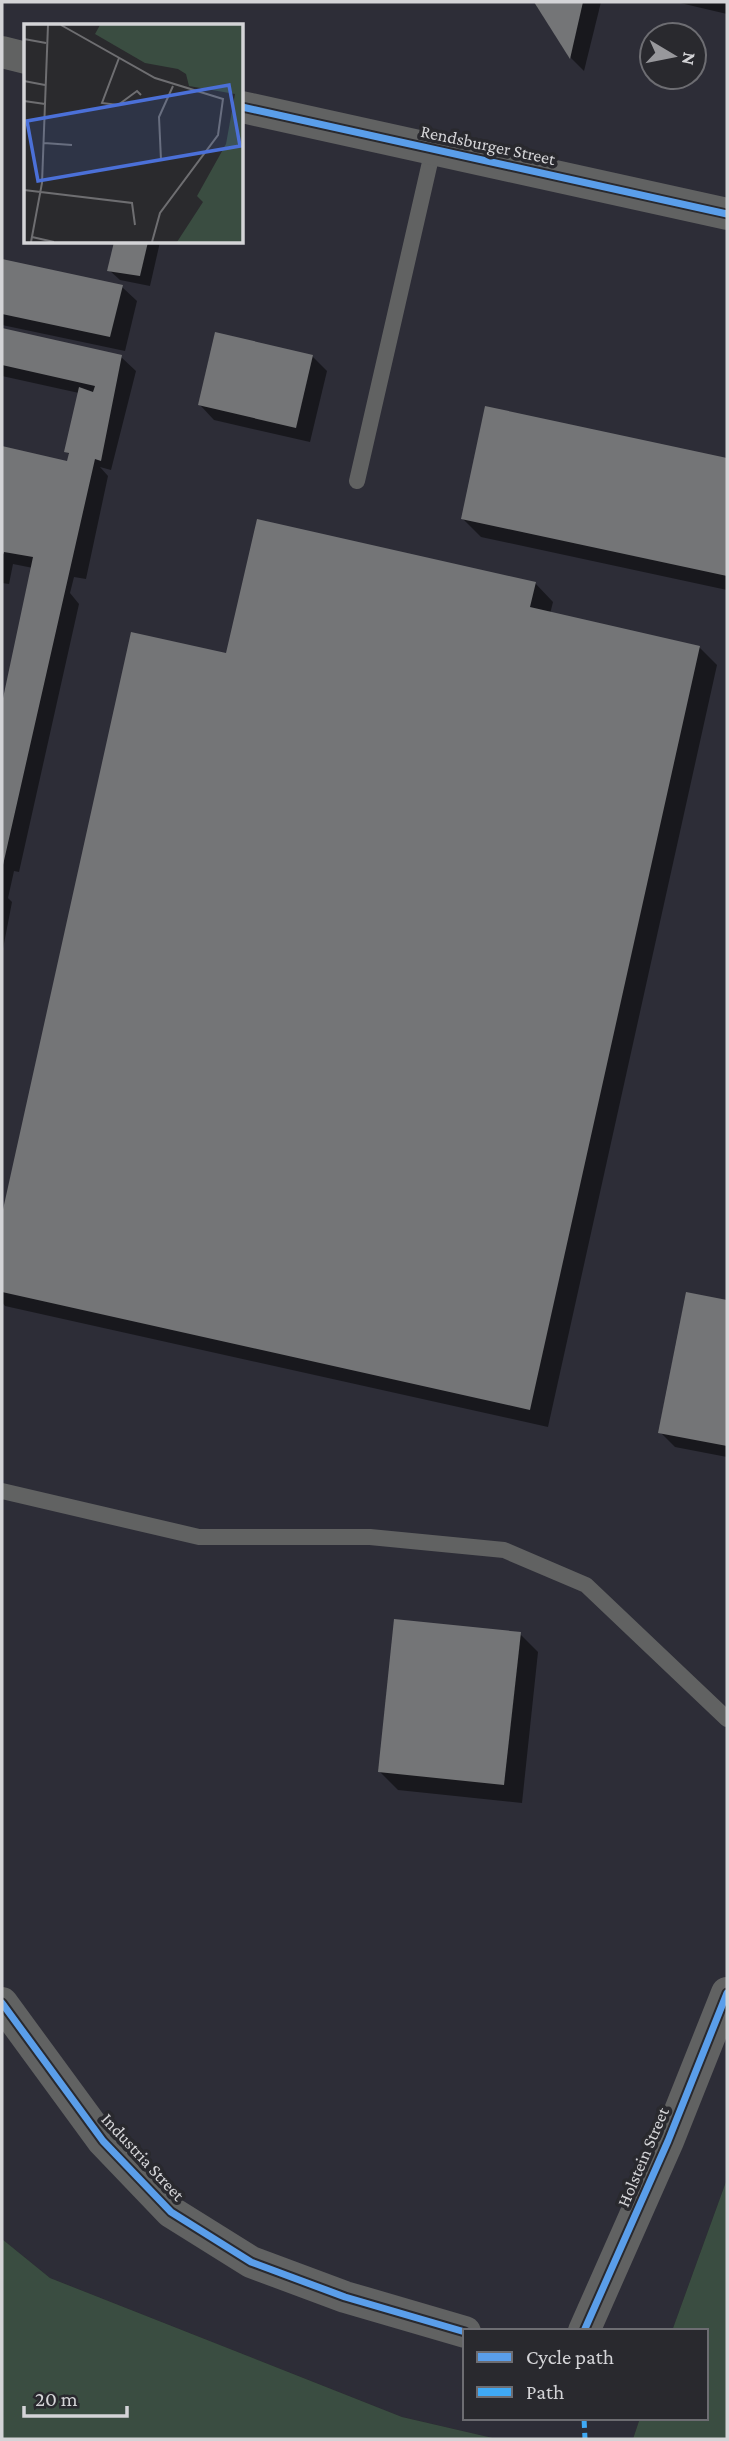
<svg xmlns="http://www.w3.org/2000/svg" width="729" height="2441" font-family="'Crimson Pro',serif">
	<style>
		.built { fill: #2d2d37; fill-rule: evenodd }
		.green { fill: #3a4d41 }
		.shadow { fill: #0007 }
		.building { fill: #747577 }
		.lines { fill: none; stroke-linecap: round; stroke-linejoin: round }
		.lane { stroke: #616262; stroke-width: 16 }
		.street { stroke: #616262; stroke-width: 32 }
		.quiet { stroke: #3fa9f5; stroke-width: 5; stroke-dasharray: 10 5; stroke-linecap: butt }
		.cycleway-casing { stroke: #29292e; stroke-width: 11 }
		.cycleway { stroke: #5a9eea; stroke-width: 7 }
		.labels { text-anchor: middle; stroke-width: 7; stroke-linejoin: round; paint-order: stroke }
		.street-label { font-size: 18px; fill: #d4d4d7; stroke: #29292e }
		.inset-road { fill: none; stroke: #6e6e71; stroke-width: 2 }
		.view { fill: #4b70d8; fill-opacity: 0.15; stroke: #4b70d8; stroke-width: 3.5 }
		.inset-edge { fill: none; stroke: #d4d4d7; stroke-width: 3.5 }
	</style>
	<rect width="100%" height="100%" fill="#2a2a2d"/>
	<path class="built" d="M2 2H727V2179L672 2331H465V2418H640L633 2439H497L402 2417 50 2278 2 2239ZM26 26H242V242H26ZM652 35H694V77H652Z"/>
	<g class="green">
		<path d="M727 2179V2439H633L640 2418H706V2331H672Z"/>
		<path d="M2 2239 50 2278 402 2417 497 2439H2Z"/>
	</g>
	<g class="shadow">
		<path d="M536 2H601L584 71 571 58Z"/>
		<path d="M676 2H727V14Z"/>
		<path d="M116 242H160L150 286 120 280 109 270Z"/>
		<path d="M2 261 122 287 137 301 125 351 2 325Z"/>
		<path d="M2 330 121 357 136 371 111 470 100 467 108 476 86 579 74 577 70 593 79 604 19 872 14 871 8 898 12 902 2 954V711L33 568 13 564 9 584 2 583V448L69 463 70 455 66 451 79 393 2 376Z"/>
		<path d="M312 356 327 371 310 442 214 420 200 405Z"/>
		<path d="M487 408 727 459V590L481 537 463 519Z"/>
		<path d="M535 583 553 602 550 614 699 647 717 665 548 1427 5 1306 2 1302V1222L133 634 228 655Z"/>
		<path d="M687 1294 727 1302V1457L675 1447 660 1432Z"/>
		<path d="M520 1634 538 1652 522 1803 398 1790 380 1772Z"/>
	</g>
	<g class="building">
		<path d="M534 2H583L570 59Z"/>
		<path d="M114 242H148L140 276 107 271Z"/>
		<path d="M2 259 123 285 110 337 2 314Z"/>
		<path d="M2 328 122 355 101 461 95 459 3 865 2 703 33 557 4 552 2 557V446L67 461 69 453 64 452 79 387 93 392 95 386 2 365Z"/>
		<path d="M215 332 313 355 296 428 198 405Z"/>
		<path d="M485 406 727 458V576L461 519Z"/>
		<path d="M257 519 536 582 530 607 700 646 530 1410 2 1292V1214L131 632 226 653Z"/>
		<path d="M686 1292 727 1300V1446L658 1433Z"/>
		<path d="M394 1619 521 1632 504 1785 378 1772Z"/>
	</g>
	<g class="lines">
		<g class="lane">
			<path d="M357 481 433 149"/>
			<path d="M2 1491 199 1537H370L504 1550 586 1585 727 1719"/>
		</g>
		<g class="street">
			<path d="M2 52 26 58"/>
			<path d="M242 107 727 214"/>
			<path d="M2 2003 103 2141 171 2212 251 2262 345 2297 465 2332"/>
			<path d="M584 2331 668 2141 727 1993"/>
		</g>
		<path class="quiet" d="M584 2418 585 2439"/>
		<defs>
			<g id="cycleway">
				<path d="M242 107 727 214"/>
				<path d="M2 2003 103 2141 171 2212 251 2262 345 2297 465 2332"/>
				<path d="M584 2331 668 2141 727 1993"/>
			</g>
		</defs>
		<use href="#cycleway" class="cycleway-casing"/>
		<use href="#cycleway" class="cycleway"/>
	</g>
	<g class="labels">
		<g class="street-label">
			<text transform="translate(488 145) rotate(12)" y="6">Rendsburger Street</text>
			<text transform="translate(143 2157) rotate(47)" y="6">Industria Street</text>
			<text transform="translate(643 2157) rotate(-67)" y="6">Holstein Street</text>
		</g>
	</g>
	<g transform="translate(24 24)">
		<rect width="219" height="219" fill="#2a2a2d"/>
		<path d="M76 1H219V218H153L179 178 173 172 202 120 211 70 165 62 162 50 154 45 121 39 71 10Z" fill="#3a4d41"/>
		<path class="inset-road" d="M37 1 131 54 199 75 194 111 136 189 128 218M0 15 22 19M95 34 78 79 94 81 113 67 117 71M0 57 21 61M0 77 21 80M20 119 48 121M137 136 135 93 149 62M0 166 108 179 111 201M8 213 30 218M7 218 18 159 24 1"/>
		<path class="view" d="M205 61 216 122 14 157 3 97Z"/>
		<rect width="219" height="219" class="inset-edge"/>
	</g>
	<rect width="729" height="2441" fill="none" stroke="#d4d4d7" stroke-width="7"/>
	<rect x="463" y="2329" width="245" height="91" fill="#29292e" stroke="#6d6d72" stroke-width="2"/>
	<rect x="477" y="2352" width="35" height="10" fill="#5a9eea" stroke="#6d6d72" stroke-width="2"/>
	<text x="526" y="2364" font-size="21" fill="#d4d4d7">Cycle path</text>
	<rect x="477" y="2387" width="35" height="10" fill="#3fa9f5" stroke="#6d6d72" stroke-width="2"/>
	<text x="526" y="2399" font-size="21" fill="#d4d4d7">Path</text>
	<g transform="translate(673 56) rotate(100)"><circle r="33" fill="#29292e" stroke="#6d6d72" stroke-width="2"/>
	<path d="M0-5L12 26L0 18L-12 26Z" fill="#98989c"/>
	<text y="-10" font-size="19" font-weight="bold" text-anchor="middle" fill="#d4d4d7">N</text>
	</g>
	<path d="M24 2406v10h103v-10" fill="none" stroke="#d4d4d7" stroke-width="3.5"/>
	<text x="35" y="2406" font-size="21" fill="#d4d4d7" stroke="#29292e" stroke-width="5" paint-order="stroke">20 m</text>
</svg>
